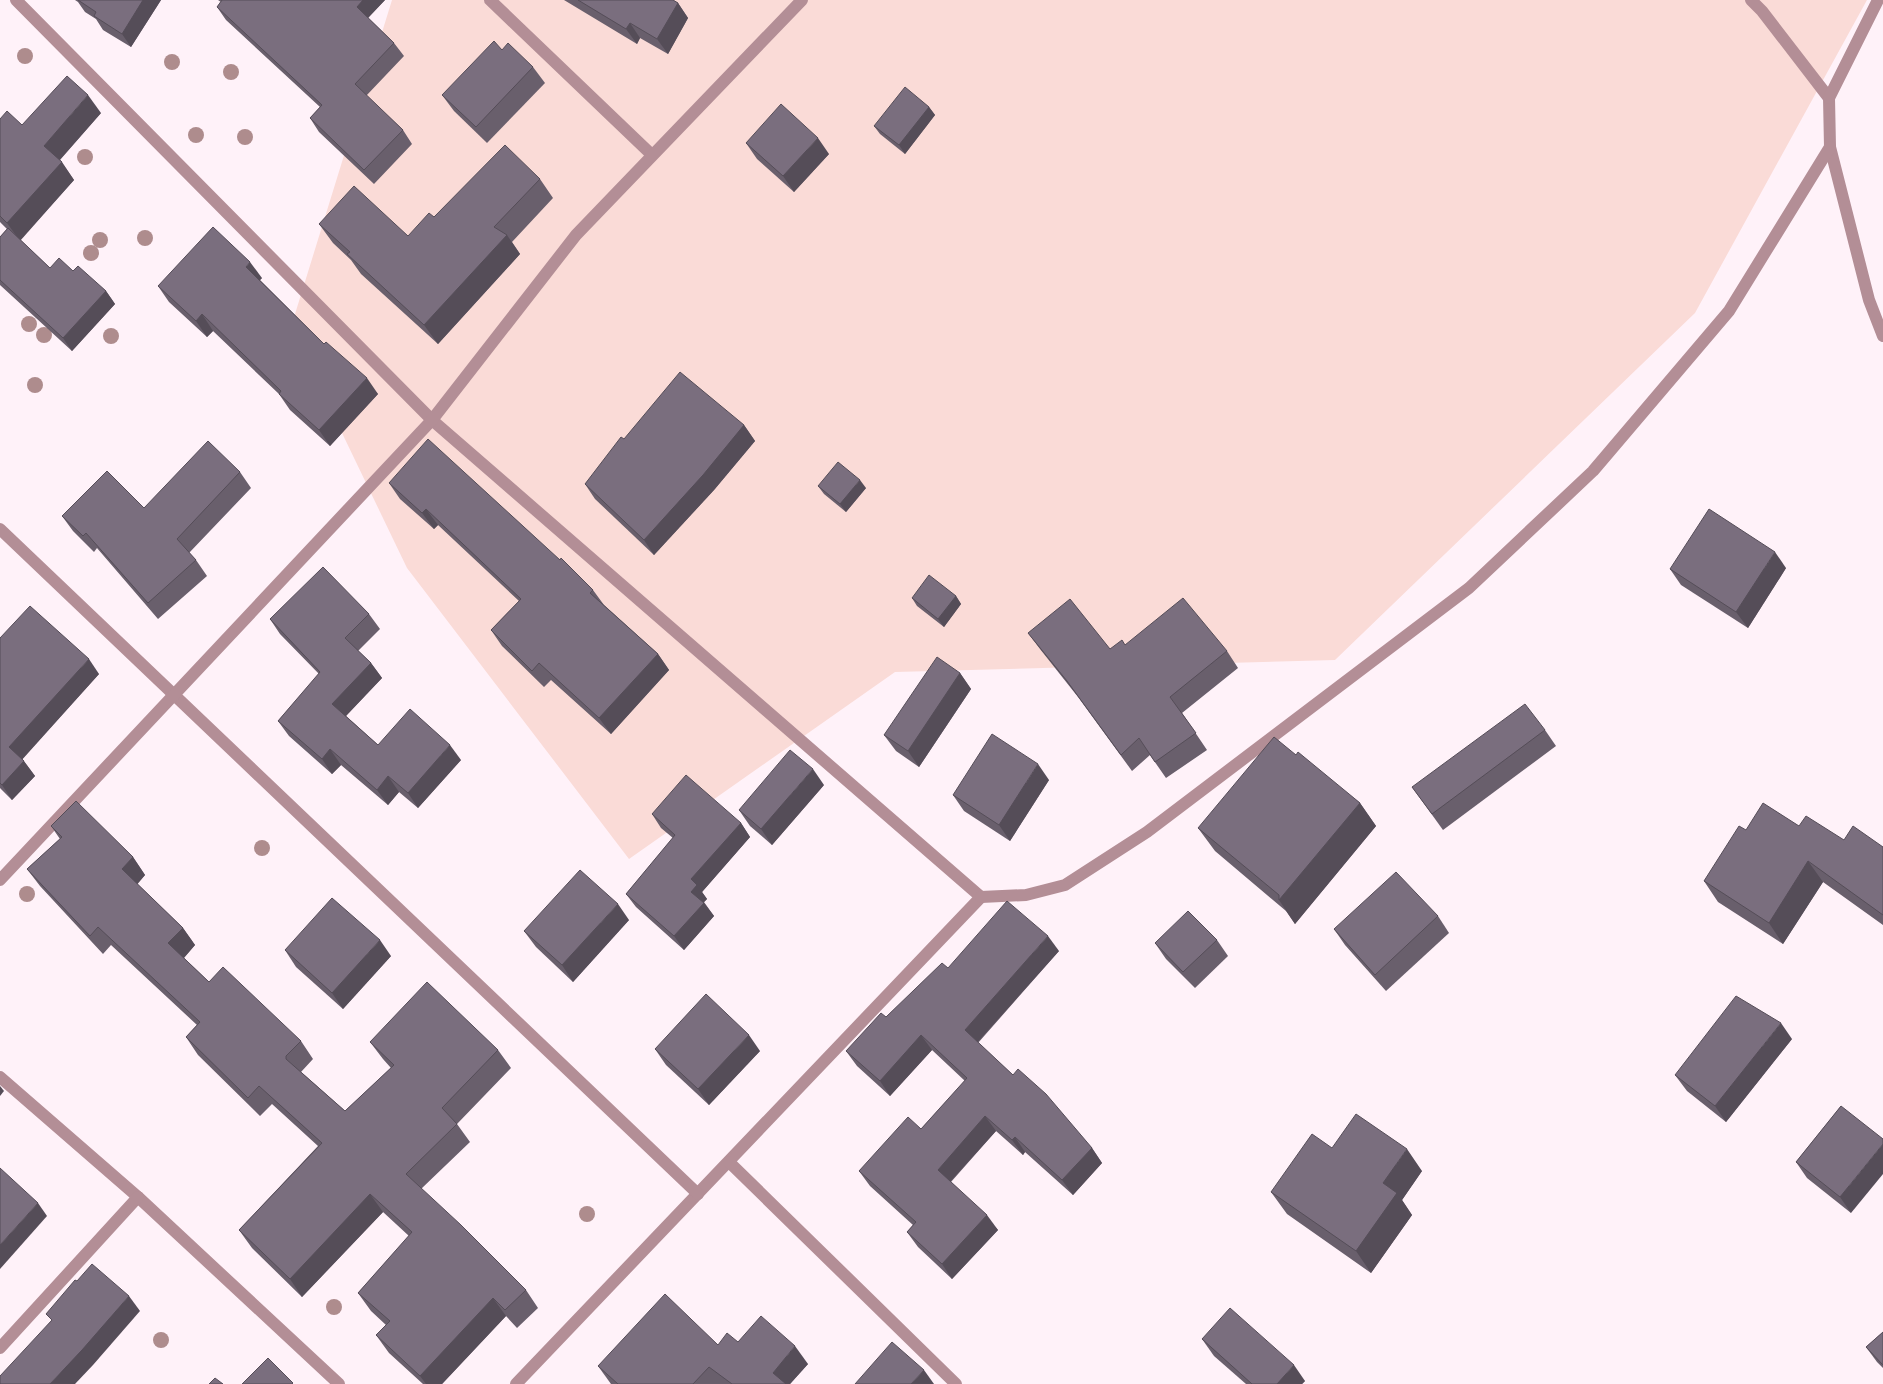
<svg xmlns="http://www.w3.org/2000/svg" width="1883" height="1384" font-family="'Space Grotesk',sans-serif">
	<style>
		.green { fill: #fadbd7 }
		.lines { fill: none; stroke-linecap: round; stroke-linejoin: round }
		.minor { stroke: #b38e96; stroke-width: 12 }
		.tree { fill: #ae8c8d }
		.wall { fill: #695f6c }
		.shaded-wall { fill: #554d58 }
		.building { fill: #7a6e7e; stroke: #554d58 }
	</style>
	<rect width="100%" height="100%" fill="#fff2f9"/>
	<path class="green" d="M392 0H1867L1695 313 1335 660 895 672 629 859 407 568 291 327Z"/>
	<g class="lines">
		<g class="minor">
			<path d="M16 0 432 420 981 897 516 1384"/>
			<path d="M490 0 652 155"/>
			<path d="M1751 0 1762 11 1829 98 1830 147 1869 300 1883 336"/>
			<path d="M1829 98 1878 0"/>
			<path d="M0 529 698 1194"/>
			<path d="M0 880 432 420 576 235 802 0"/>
			<path d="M981 897 1026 895 1065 885 1147 832 1469 588 1593 471 1729 311 1830 147"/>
			<path d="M0 1077 138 1197 339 1384"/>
			<path d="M729 1162 956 1384"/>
			<path d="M0 1348 138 1197"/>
		</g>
	</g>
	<g class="tree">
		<circle cx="25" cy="56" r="8"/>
		<circle cx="172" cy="62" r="8"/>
		<circle cx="231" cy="72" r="8"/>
		<circle cx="196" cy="135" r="8"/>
		<circle cx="245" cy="137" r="8"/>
		<circle cx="85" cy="157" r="8"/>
		<circle cx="145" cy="238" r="8"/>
		<circle cx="100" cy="240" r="8"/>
		<circle cx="91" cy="253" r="8"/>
		<circle cx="29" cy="324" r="8"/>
		<circle cx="44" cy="335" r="8"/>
		<circle cx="111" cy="336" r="8"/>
		<circle cx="35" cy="385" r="8"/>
		<circle cx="262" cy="848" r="8"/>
		<circle cx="27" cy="894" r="8"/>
		<circle cx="587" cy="1214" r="8"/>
		<circle cx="334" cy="1307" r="8"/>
		<circle cx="161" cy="1340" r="8"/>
	</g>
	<g class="wall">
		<path d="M75 0H161L131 47 103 30 96 19 85 12 78 2Z"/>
		<path d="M218 0H385L368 18 394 43 404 56 366 96 403 130 412 144 374 184 319 132 310 118 320 107 226 20 217 7 221 2Z"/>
		<path d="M564 0H673L678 3 688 18 668 54 640 38 637 44Z"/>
		<path d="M502 50 533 67 545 83 487 143 454 111 442 95Z"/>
		<path d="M929 107 935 115 905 154 880 134 874 126Z"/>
		<path d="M101 113 60 160 74 180 20 240 50 268 73 271 106 291 115 304 72 351 0 285V237L7 229 0 222V119L22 125Z"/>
		<path d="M746 143 829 154 794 192 757 159Z"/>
		<path d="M540 179 553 198 512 242 520 254 438 344 361 274 351 260 333 243 319 224 408 236 434 217Z"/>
		<path d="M262 278 260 280 324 344 378 394 330 446 290 410 279 394 213 331 207 337 169 302 158 286Z"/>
		<path d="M744 425 755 441 714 490 654 555 595 499 585 484 624 439Z"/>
		<path d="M240 472 251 488 189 553 196 560 207 576 158 619 97 548 94 552 73 531 62 516 144 508Z"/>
		<path d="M389 483 560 560 593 590 604 605 658 654 669 670 611 734 551 680 544 687 502 646 491 630 519 601 438 525 434 529 400 499Z"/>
		<path d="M818 486 866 488 846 512 824 494Z"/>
		<path d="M1786 568 1748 628 1681 585 1670 569Z"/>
		<path d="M956 596 961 604 944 627 917 606 912 598Z"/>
		<path d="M369 614 380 629 358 651 371 663 382 678 346 716 378 745 461 760 418 808 399 792 388 805 341 765 332 774 289 736 278 721 319 674 280 634 270 619Z"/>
		<path d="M1028 633 1110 649 1227 651 1238 668 1182 713 1207 750 1166 778 1150 755 1132 771 1078 697 1040 649Z"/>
		<path d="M0 638 99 674 22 759 35 776 12 800 0 788Z"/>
		<path d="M960 673 971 689 919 767 896 751 884 735Z"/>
		<path d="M1545 730 1556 746 1443 830 1412 787Z"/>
		<path d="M1296 755 1360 803 1376 826 1295 924 1286 911 1215 851 1198 828Z"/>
		<path d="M1049 780 1010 841 964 811 953 795Z"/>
		<path d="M824 785 772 845 750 826 739 810Z"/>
		<path d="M652 814 741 823 750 837 702 892 707 899 704 902 714 916 684 950 636 907 626 894 673 838 661 828Z"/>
		<path d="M51 826 133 857 145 875 137 884 183 928 195 945 184 958 209 982 301 1041 313 1059 301 1072 345 1111 391 1068 383 1059 370 1042 498 1050 511 1068 457 1124 470 1142 421 1189 526 1290 538 1308 517 1328 506 1316 442 1384H423L389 1353 376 1335 386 1325 371 1311 358 1293 409 1236 383 1212 302 1297 252 1248 239 1230 318 1146 272 1104 260 1116 198 1055 186 1037 197 1025 111 945 103 954 40 886 27 869 60 839Z"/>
		<path d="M1799 826 1844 840 1883 847V925L1823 882 1783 944 1718 902 1704 881 1746 830Z"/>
		<path d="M1438 916 1449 933 1386 991 1345 945 1334 929Z"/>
		<path d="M629 920 573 982 536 947 524 931Z"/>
		<path d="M1217 940 1228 956 1195 988 1166 959 1155 943Z"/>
		<path d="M285 950 391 956 343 1009 296 967Z"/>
		<path d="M1059 951 978 1043 1092 1148 1102 1163 1073 1195 1025 1152 1023 1155 996 1131 951 1182 998 1230 952 1279 918 1247 907 1232 913 1225 870 1186 859 1171 921 1129 965 1081 932 1050 890 1096 857 1066 846 1051 886 1017 948 968Z"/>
		<path d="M1792 1039 1726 1122 1687 1091 1675 1075Z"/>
		<path d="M655 1049 760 1051 709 1105 666 1065Z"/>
		<path d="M1841 1106 1851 1213 1807 1178 1796 1162Z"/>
		<path d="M1332 1148 1422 1171 1402 1200 1412 1215 1371 1273 1287 1214 1271 1192Z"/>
		<path d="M1883 1332V1368L1877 1362 1866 1347Z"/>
		<path d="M1202 1339 1305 1381 1302 1384H1246L1214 1356Z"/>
		<path d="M738 1342 808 1364 790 1384H611L598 1366 718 1345Z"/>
	</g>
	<g class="shaded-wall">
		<path d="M143 0H161L131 47 122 34Z"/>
		<path d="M363 0H385L366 20 357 7Z"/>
		<path d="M678 3 688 18 668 54 657 39Z"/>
		<path d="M630 23 640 38 637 44 626 29Z"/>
		<path d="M88 95 101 113 56 164 44 146Z"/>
		<path d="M929 107 935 115 905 154 899 145Z"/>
		<path d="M818 138 829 154 794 192 783 176Z"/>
		<path d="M62 162 74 180 20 241 7 223Z"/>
		<path d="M507 235 520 254 438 344 424 325Z"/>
		<path d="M250 262 262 278 257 283 246 267Z"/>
		<path d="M106 291 115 304 72 351 63 338Z"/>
		<path d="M202 314 213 331 207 337 196 321Z"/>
		<path d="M367 378 378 394 330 446 319 430Z"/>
		<path d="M744 425 755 441 714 490 654 555 644 540Z"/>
		<path d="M860 480 866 488 846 512 840 504Z"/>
		<path d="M426 509 438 525 434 529 422 513Z"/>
		<path d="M1775 552 1786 568 1748 628 1736 612Z"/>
		<path d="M956 596 961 604 944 627 938 619Z"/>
		<path d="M658 654 669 670 611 734 599 718Z"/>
		<path d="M89 659 99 674 20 762 9 747Z"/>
		<path d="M371 663 382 678 343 719 332 704Z"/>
		<path d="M960 673 971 689 919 767 908 751Z"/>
		<path d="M450 745 461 760 418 808 408 793Z"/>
		<path d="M330 749 341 765 332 774 322 759Z"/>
		<path d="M24 761 35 776 12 800 2 785Z"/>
		<path d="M1038 764 1049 780 1010 841 999 825Z"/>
		<path d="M813 769 824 785 772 845 761 829Z"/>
		<path d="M388 776 399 792 388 805 377 790Z"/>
		<path d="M1360 803 1376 826 1295 924 1279 900Z"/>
		<path d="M741 823 750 837 702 892 707 899 701 905 691 892V879Z"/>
		<path d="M133 857 145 875 135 887 122 869Z"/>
		<path d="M1808 861 1823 882 1783 944 1769 923Z"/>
		<path d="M704 903 714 916 684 950 674 936Z"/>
		<path d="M618 904 629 920 573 982 562 965Z"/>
		<path d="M183 928 195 945 181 961 168 943Z"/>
		<path d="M1048 936 1059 951 975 1045 965 1030Z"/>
		<path d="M380 940 391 956 343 1009 332 993Z"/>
		<path d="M1781 1023 1792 1039 1726 1122 1715 1106Z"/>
		<path d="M749 1035 760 1051 709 1105 698 1089Z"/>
		<path d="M921 1035 932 1050 890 1096 880 1081Z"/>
		<path d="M0 1086 4 1091 0 1096Z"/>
		<path d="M985 1116 996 1131 948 1184 938 1170Z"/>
		<path d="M1015 1137 1025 1152 1023 1155 1012 1140Z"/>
		<path d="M1883 1144V1174L1851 1213 1840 1197Z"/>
		<path d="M1092 1148 1102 1163 1073 1195 1062 1180Z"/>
		<path d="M1407 1149 1422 1171 1402 1200 1412 1215 1371 1273 1356 1251 1383 1183Z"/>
		<path d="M370 1194 383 1212 302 1297 290 1279Z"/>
		<path d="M38 1203 47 1216 0 1269V1245Z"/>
		<path d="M987 1215 998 1230 952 1279 942 1264Z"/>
		<path d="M129 1296 140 1311 93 1365 75 1384H50Z"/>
		<path d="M493 1298 506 1316 442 1384H426L420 1376Z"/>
		<path d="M795 1346 808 1364 790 1384H781L773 1373Z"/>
		<path d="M1294 1365 1305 1381 1302 1384H1277Z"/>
		<path d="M924 1370 934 1384H911Z"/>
	</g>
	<g class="building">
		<path d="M78 0H143L122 34 94 16 96 12Z"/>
		<path d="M222 0H363L357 7 394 43 355 84 403 130 364 170 310 118 322 105 217 7Z"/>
		<path d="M578 0H673L678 3 657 39 630 23 626 29Z"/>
		<path d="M494 41 502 50 508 43 533 67 476 127 442 95Z"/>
		<path d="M67 76 88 95 44 146 62 162 7 223 0 216V119L7 111 22 125Z"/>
		<path d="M905 87 929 107 899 145 874 126Z"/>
		<path d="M781 104 818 138 783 176 746 143Z"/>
		<path d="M505 145 540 179 494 227 507 235 424 325 347 254 350 252 319 224 354 186 408 236 429 213 434 217Z"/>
		<path d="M213 227 250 262 246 267 324 344 326 342 367 378 319 430 279 394 281 391 202 314 196 321 158 286Z"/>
		<path d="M8 228 50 268 59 258 73 271 78 266 106 291 63 338 0 280V237Z"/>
		<path d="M680 372 744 425 703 475 644 540 585 484 621 437 624 439Z"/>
		<path d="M428 439 560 560 561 558 593 590 590 593 658 654 599 718 539 663 532 671 491 630 521 599 426 509 422 513 389 483Z"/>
		<path d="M208 441 240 472 177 539 196 560 148 603 86 533 83 536 62 516 107 471 144 508Z"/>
		<path d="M838 462 860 480 840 504 818 486Z"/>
		<path d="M1709 509 1775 552 1736 612 1670 569Z"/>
		<path d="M323 567 369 614 345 638 371 663 332 704 378 745 410 709 450 745 408 793 388 776 377 790 330 749 322 759 278 721 320 672 270 619Z"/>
		<path d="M929 575 956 596 938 619 912 598Z"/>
		<path d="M1183 598 1227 651 1170 697 1196 733 1155 762 1139 738 1121 755 1067 681 1028 633 1070 599 1110 649 1122 640 1125 645Z"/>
		<path d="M30 606 89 659 9 747 24 761 2 785 0 783V638Z"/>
		<path d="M937 657 960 673 908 751 884 735Z"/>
		<path d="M1525 704 1545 730 1432 814 1412 787Z"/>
		<path d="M992 734 1038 764 999 825 953 795Z"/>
		<path d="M1274 737 1296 755 1298 752 1360 803 1279 900V895L1198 828Z"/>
		<path d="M790 750 813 769 761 829 739 810Z"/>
		<path d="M686 775 741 823 691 879 697 885 691 892 704 903 674 936 626 894 675 835 652 814Z"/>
		<path d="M76 801 133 857 122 869 183 928 168 943 209 982 223 967 301 1041 286 1056V1059L345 1111 394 1065 370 1042 427 982 498 1050 442 1108 457 1124 406 1174 461 1225 526 1290 505 1310 493 1298 420 1376 376 1335 390 1321 358 1293 412 1232 370 1194 290 1279 239 1230 322 1143 259 1086 248 1098 186 1037 200 1022 98 927 90 936 27 869 62 837 51 826Z"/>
		<path d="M1763 803 1799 826 1806 816 1844 840 1853 826 1883 847V915L1808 861 1769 923 1704 881 1739 826 1746 830Z"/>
		<path d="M580 870 618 904 562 965 524 931Z"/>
		<path d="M1396 872 1438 916 1375 975 1334 929Z"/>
		<path d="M332 898 380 940 332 993 285 950Z"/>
		<path d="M1007 901 1048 936 965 1030 1013 1075 1018 1069 1046 1094 1092 1148 1062 1180 1015 1137 1012 1140 985 1116 938 1170 987 1215 942 1264 907 1232 916 1222 859 1171 908 1117 921 1129 967 1078 921 1035 880 1081 846 1051 881 1013 886 1017 942 963 948 968Z"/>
		<path d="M1188 911 1217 940 1183 972 1155 943Z"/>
		<path d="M706 994 749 1035 698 1089 655 1049Z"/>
		<path d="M1736 996 1781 1023 1715 1106 1675 1075Z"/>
		<path d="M1841 1106 1883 1139V1144L1840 1197 1796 1162Z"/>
		<path d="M1356 1114 1407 1149 1383 1183 1397 1193 1356 1251 1271 1192 1312 1134 1332 1148Z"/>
		<path d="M0 1168 38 1203 0 1245Z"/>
		<path d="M92 1264 129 1296 82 1350 50 1384H0V1376L52 1320 46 1314 75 1280 77 1281Z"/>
		<path d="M665 1294 718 1345 727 1333 738 1342 761 1316 795 1346 773 1373 786 1384H732L709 1367 693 1384H618L598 1366Z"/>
		<path d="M1230 1308 1294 1365 1277 1384H1252L1202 1339Z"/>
		<path d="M1883 1332V1365L1866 1347Z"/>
		<path d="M892 1342 924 1370 911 1384H855Z"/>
		<path d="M268 1358 293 1383 292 1384H242Z"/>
		<path d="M215 1378 223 1384H209Z"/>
	</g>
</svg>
